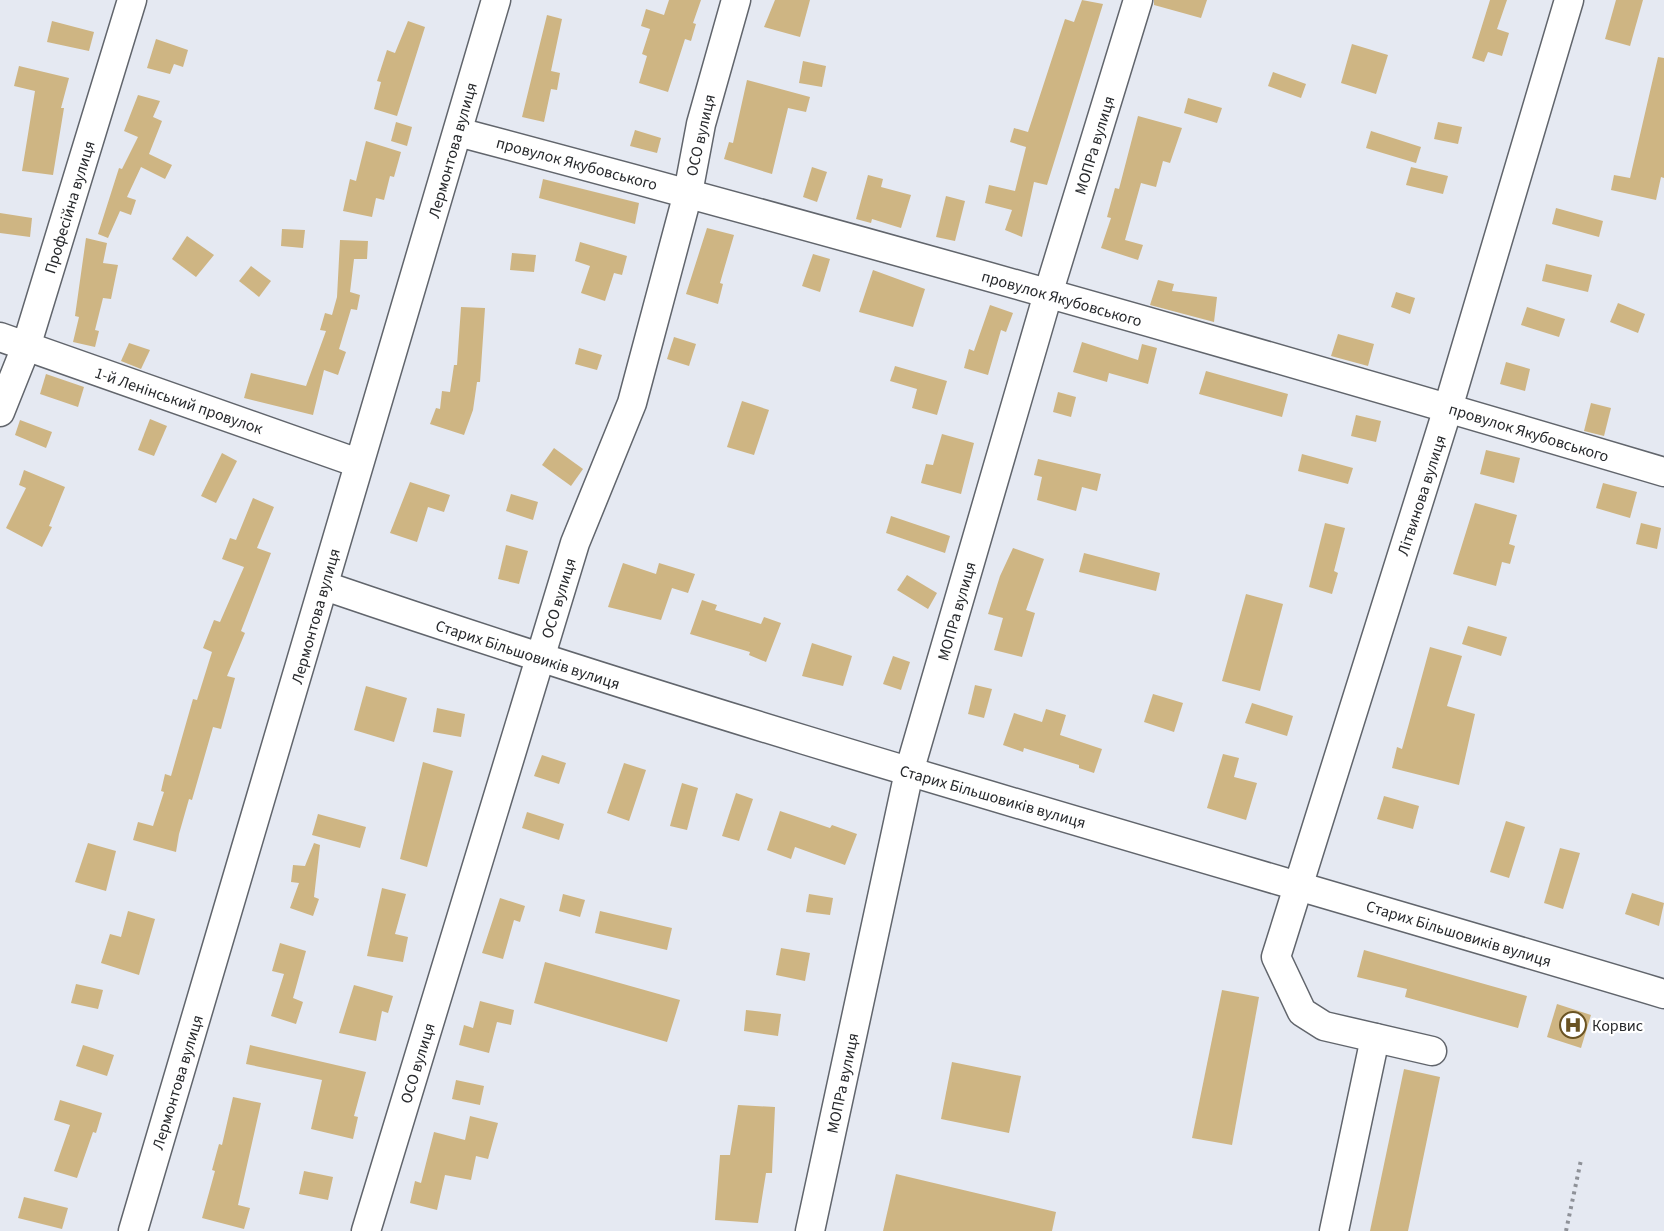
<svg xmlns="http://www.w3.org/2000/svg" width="1664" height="1231" font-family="'Source Sans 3',sans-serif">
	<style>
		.building { fill: #ceb583 }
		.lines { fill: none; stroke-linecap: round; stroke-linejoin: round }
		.minor-casing { stroke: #61656c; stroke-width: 31 }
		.path { stroke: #8e9198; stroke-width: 4; stroke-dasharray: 3 4.5; stroke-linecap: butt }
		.minor { stroke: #fff; stroke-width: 28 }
		.labels { text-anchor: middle; stroke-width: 4.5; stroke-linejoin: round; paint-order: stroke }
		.street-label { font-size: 16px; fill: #27292c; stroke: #fff }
		.poi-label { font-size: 16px; fill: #27292c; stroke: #fff; text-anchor: start }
	</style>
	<rect width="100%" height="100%" fill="#e5e9f2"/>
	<g class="building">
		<path d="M669 0H701L693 23 696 24 691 41 685 39 668 92 639 83 647 56 642 54 650 29 641 26 646 9 664 15Z"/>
		<path d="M775 0H810L800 37 764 27Z"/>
		<path d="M1082 0 1103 4 1047 185 1034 182 1022 237 1005 230 1012 210 985 203 989 185 1015 191 1026 147 1010 142 1014 128 1028 132 1065 19 1074 22Z"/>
		<path d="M1154 0H1207L1201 18 1154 5Z"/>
		<path d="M1490 0H1507L1497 29 1509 33 1502 56 1488 52 1484 62 1472 58Z"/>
		<path d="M1616 0H1643L1630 46 1605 39Z"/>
		<path d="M547 15 562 19 551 71 560 73 557 90 551 89 544 122 522 117Z"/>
		<path d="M52 21 94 32 89 51 47 42Z"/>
		<path d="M408 21 425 27 397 116 374 109 381 82 377 81 387 50 395 53Z"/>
		<path d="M156 39 188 50 183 67 174 64 170 74 147 68Z"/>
		<path d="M1352 44 1388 55 1376 94 1341 83Z"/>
		<path d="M1658 57 1664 58V178L1661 177 1656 200 1611 190 1614 175 1630 178Z"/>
		<path d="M803 61 826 66 822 87 799 83Z"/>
		<path d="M19 66 69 78 61 108H64L53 175 22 171 35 91 14 86Z"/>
		<path d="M1273 72 1306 84 1301 98 1268 86Z"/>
		<path d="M747 80 810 97 806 112 788 108 772 174 724 159 729 142 733 143Z"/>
		<path d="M138 95 160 101 153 117 162 121 149 154 172 165 165 179 141 167 127 197 136 200 131 215 120 211 108 238 98 234 119 168 122 169 138 137 124 131Z"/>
		<path d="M1188 98 1222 108 1217 123 1184 113Z"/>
		<path d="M1138 116 1182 128 1170 163 1163 161 1156 187 1141 183 1125 240 1143 245 1138 260 1101 248 1111 218 1107 217 1115 188 1119 189Z"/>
		<path d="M396 122 412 127 407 146 391 141Z"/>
		<path d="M1438 122 1462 127 1458 144 1434 139Z"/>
		<path d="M635 130 661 138 657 153 630 146Z"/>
		<path d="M1371 131 1421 147 1416 163 1366 148Z"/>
		<path d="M366 141 401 152 394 177 390 176 384 200 376 198 372 217 343 211 350 179 356 181Z"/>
		<path d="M812 167 827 172 817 202 803 197Z"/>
		<path d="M1411 167 1448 176 1443 194 1406 185Z"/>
		<path d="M868 175 883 179 881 187 911 195 901 228 872 219 871 223 856 219Z"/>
		<path d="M543 179 639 203 635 224 539 198Z"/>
		<path d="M946 196 965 201 955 241 936 237Z"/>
		<path d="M1556 208 1603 221 1599 237 1552 224Z"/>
		<path d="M0 213 32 218 30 237 0 233Z"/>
		<path d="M707 228 734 235 720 283 723 284 718 304 686 294Z"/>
		<path d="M282 229 305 230 303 248 281 246Z"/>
		<path d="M187 236 214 255 196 277 172 259Z"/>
		<path d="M86 238 107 243 103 263 118 265 111 299 103 298 95 330 99 331 95 347 73 342 79 317 75 316Z"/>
		<path d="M340 240 368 241 367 259H354L350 292 360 295 357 310 351 309 339 349 346 352 338 375 324 370 313 415 244 398 251 373 306 386 326 331 320 330 325 313 332 315 337 297Z"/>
		<path d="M580 242 627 256 622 275 614 273 605 301 581 293 590 266 575 261Z"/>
		<path d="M512 253 536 255 534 272 510 270Z"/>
		<path d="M813 254 830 259 820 292 802 286Z"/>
		<path d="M1546 264 1592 275 1588 292 1542 281Z"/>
		<path d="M251 266 271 281 259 297 239 281Z"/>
		<path d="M873 270 925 289 913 327 859 312Z"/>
		<path d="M1158 280 1174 284 1172 291 1217 297 1214 322 1150 305Z"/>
		<path d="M1396 292 1415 298 1410 314 1391 307Z"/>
		<path d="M1618 303 1645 314 1638 333 1610 322Z"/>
		<path d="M990 305 1013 313 1006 332 1001 330 988 375 964 368 969 349 974 351Z"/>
		<path d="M461 307 485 308 480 382H477L473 410 464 435 430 424 436 408 440 409 442 391 450 392 454 365H457Z"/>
		<path d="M1527 307 1565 319 1559 337 1521 325Z"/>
		<path d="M1338 334 1374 344 1368 366 1331 356Z"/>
		<path d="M674 337 696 344 689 366 667 359Z"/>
		<path d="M1082 342 1138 360 1142 344 1157 348 1148 384 1109 373 1107 382 1073 372Z"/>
		<path d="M129 343 150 350 141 369 121 361Z"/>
		<path d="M579 348 602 355 597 370 575 364Z"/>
		<path d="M1506 362 1530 369 1525 391 1500 384Z"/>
		<path d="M895 366 947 381 937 415 912 408 917 389 890 381Z"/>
		<path d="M1206 371 1288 394 1282 417 1199 394Z"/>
		<path d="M46 374 84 387 78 407 40 394Z"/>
		<path d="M1058 392 1076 397 1071 417 1053 412Z"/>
		<path d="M742 401 769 410 754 455 727 447Z"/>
		<path d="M1591 403 1611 408 1604 436 1584 431Z"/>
		<path d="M1356 415 1381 421 1376 442 1351 436Z"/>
		<path d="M150 419 167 426 154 456 138 450Z"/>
		<path d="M20 420 52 432 46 448 15 435Z"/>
		<path d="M942 434 974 443 961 494 921 483 926 464 933 465Z"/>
		<path d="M554 448 583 469 571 486 542 465Z"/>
		<path d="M1486 450 1520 458 1514 483 1480 474Z"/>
		<path d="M222 453 237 461 216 503 201 496Z"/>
		<path d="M1302 454 1353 468 1348 484 1298 471Z"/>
		<path d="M1038 459 1101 474 1097 491 1082 487 1076 511 1037 500 1042 477 1034 475Z"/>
		<path d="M24 470 65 487 49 526 52 527 42 547 6 528 26 488 19 485Z"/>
		<path d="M410 482 450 495 444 512 428 507 417 542 390 533Z"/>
		<path d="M1603 483 1637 492 1630 518 1596 508Z"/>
		<path d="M511 494 538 502 533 520 506 511Z"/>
		<path d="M253 498 274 507 257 548 271 553 241 631 245 633 227 676 235 678 221 729 213 727 192 800 189 799 179 834 176 852 133 840 138 822 153 826 164 792 161 791 165 774 171 776 193 699 197 700 212 652 203 648 214 620 220 622 244 567 222 559 230 538 236 540Z"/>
		<path d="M1475 503 1517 515 1509 544 1515 546 1510 564 1502 562 1496 586 1453 574Z"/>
		<path d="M891 516 950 536 945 553 886 533Z"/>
		<path d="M1325 523 1345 528 1334 571 1338 573 1332 594 1309 587Z"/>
		<path d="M1641 523 1661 528 1657 549 1636 544Z"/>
		<path d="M506 545 528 551 519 584 498 579Z"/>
		<path d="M1013 548 1044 559 1026 610 1035 613 1022 657 994 650 1003 618 988 614 1000 576Z"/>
		<path d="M1084 553 1160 573 1156 591 1079 572Z"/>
		<path d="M623 563 656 574 659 563 695 574 688 593 672 588 661 620 608 607Z"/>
		<path d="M907 575 937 593 928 609 897 590Z"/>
		<path d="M1246 594 1283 604 1260 691 1222 681Z"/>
		<path d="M702 600 717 605 715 610 761 624 764 617 781 623 766 662 749 655 750 652 690 634Z"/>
		<path d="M1468 626 1507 637 1501 656 1462 644Z"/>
		<path d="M812 643 852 656 843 686 802 676Z"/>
		<path d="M1430 647 1462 656 1447 706 1475 714 1459 785 1392 768 1397 747 1402 749Z"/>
		<path d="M893 656 910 662 901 690 883 684Z"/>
		<path d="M975 685 992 689 984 718 968 714Z"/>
		<path d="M366 686 407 698 394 742 354 730Z"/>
		<path d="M1153 694 1183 703 1174 732 1144 722Z"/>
		<path d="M1252 703 1293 716 1287 736 1245 723Z"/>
		<path d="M437 708 465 714 461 737 433 732Z"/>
		<path d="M1046 709 1066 715 1060 735 1102 749 1094 773 1079 768V765L1024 748 1023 752 1003 745 1014 713 1042 722Z"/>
		<path d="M1223 754 1239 758 1234 777 1257 783 1246 820 1207 808Z"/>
		<path d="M542 755 566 763 559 784 534 776Z"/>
		<path d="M423 762 453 771 427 867 400 859Z"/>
		<path d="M624 763 646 770 629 821 607 813Z"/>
		<path d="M682 783 698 788 687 830 670 826Z"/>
		<path d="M736 793 753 799 739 841 722 836Z"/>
		<path d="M1384 796 1419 806 1413 829 1377 819Z"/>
		<path d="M780 811 830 828 832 825 857 834 845 865 795 847 791 859 767 850Z"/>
		<path d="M527 812 564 824 559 840 522 828Z"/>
		<path d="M318 814 366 827 360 848 312 835Z"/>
		<path d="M1506 821 1525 827 1509 878 1490 872Z"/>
		<path d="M88 843 116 851 106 891 75 882Z"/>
		<path d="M314 843 320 845 314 897 319 899 313 916 290 908 299 883 291 882 293 865 305 866Z"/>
		<path d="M1560 848 1580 853 1563 909 1544 903Z"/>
		<path d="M382 888 406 894 395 934 408 937 403 962 367 956Z"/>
		<path d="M1632 893 1664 903 1659 926 1625 914Z"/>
		<path d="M563 894 585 900 580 917 559 911Z"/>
		<path d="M809 894 833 898 830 915 806 912Z"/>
		<path d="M500 898 525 906 520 922 514 920 503 959 482 953Z"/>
		<path d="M128 911 155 919 139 975 101 963 110 934 121 937Z"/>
		<path d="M600 911 672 928 667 950 595 933Z"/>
		<path d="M280 943 306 951 293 998 303 1002 296 1024 271 1016 284 974 272 971Z"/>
		<path d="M781 948 810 953 805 981 776 975Z"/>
		<path d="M1364 950 1527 996 1518 1028 1405 997 1407 989 1357 977Z"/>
		<path d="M545 962 680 1000 667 1042 534 1003Z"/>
		<path d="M76 984 103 990 98 1009 71 1003Z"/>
		<path d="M354 985 393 996 388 1013 382 1011 376 1041 339 1033Z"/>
		<path d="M1222 990 1259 997 1232 1145 1192 1138Z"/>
		<path d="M480 1001 514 1010 511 1025 497 1022 489 1053 459 1045 464 1025 473 1028Z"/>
		<path d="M1557 1004 1591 1015 1581 1048 1547 1037Z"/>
		<path d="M746 1010 781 1014 778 1036 744 1031Z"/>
		<path d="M83 1045 114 1055 107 1076 76 1066Z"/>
		<path d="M250 1045 366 1072 354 1116 358 1117 353 1139 311 1129 322 1080 246 1064Z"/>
		<path d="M952 1062 1021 1076 1009 1133 941 1119Z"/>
		<path d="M1404 1069 1440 1077 1408 1231H1370Z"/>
		<path d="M456 1080 484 1086 480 1105 452 1099Z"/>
		<path d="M233 1097 261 1103 238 1205 250 1208 244 1229 202 1218 215 1171 212 1170 219 1144 222 1145Z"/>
		<path d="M60 1100 102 1113 96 1133 93 1132 77 1178 54 1171 70 1125 54 1120Z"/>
		<path d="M738 1105 775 1107 772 1173H766L758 1223 715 1220 720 1155H730Z"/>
		<path d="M470 1116 498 1123 488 1159 476 1156 471 1180 445 1175 437 1210 410 1203 415 1181 421 1183 434 1132 465 1140Z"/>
		<path d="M304 1171 333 1177 328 1200 299 1194Z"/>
		<path d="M896 1174 1056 1212 1052 1231H883Z"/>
		<path d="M24 1197 68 1208 62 1229 18 1218Z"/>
	</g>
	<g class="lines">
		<defs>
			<g id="minor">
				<path d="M458 132C862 239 1264 353 1664 472"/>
				<path d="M0 337 358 463"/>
				<path d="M0 412 26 347 132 0"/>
				<path d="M325 586C767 737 1217 860 1664 994"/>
				<path d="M1432 1051 1324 1026 1302 1012 1276 957 1448 408 1569 0"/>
				<path d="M133 1231 496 0"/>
				<path d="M366 1231 575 543 632 403 688 193 701 124 736 0"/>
				<path d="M810 1231 909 772 1048 294 1138 0"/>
				<path d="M1334 1231 1375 1038"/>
			</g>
		</defs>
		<use href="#minor" class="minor-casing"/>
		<path class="path" d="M1566 1231 1581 1160"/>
		<use href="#minor" class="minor"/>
	</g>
	<defs>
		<symbol id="hospital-ring" viewBox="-11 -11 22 22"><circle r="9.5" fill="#fff" stroke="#6a5323" stroke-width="1.5"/><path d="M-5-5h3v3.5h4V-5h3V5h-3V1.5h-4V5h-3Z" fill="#6a5323"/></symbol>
	</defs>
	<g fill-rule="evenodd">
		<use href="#hospital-ring" x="1558" y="1010" width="30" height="30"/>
	</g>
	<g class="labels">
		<g class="street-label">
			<text transform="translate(700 135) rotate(-77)" y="6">ОСО вулиця</text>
			<text transform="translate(1094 145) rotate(-73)" y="6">МОПРа вулиця</text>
			<text transform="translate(452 150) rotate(-74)" y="6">Лермонтова вулиця</text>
			<text transform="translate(577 163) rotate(15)" y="6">провулок Якубовського</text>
			<text transform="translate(69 207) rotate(-73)" y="6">Професійна вулиця</text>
			<text transform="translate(1062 298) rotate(16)" y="6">провулок Якубовського</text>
			<text transform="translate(179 400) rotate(19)" y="6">1-й Ленінський провулок</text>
			<text transform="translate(1529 432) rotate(17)" y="6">провулок Якубовського</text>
			<text transform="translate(1421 495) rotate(-72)" y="6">Літвинова вулиця</text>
			<text transform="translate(558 598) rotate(-73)" y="6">ОСО вулиця</text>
			<text transform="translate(956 611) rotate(-74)" y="6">МОПРа вулиця</text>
			<text transform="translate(315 616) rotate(-74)" y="6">Лермонтова вулиця</text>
			<text transform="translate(528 654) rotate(18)" y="6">Старих Більшовиків вулиця</text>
			<text transform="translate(993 796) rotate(16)" y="6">Старих Більшовиків вулиця</text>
			<text transform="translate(1459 933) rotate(17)" y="6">Старих Більшовиків вулиця</text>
			<text transform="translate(417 1063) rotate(-73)" y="6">ОСО вулиця</text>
			<text transform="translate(177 1082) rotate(-73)" y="6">Лермонтова вулиця</text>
			<text transform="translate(842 1083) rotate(-78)" y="6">МОПРа вулиця</text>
		</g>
		<g class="poi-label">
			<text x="1592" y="1031">Корвис</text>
		</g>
	</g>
</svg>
